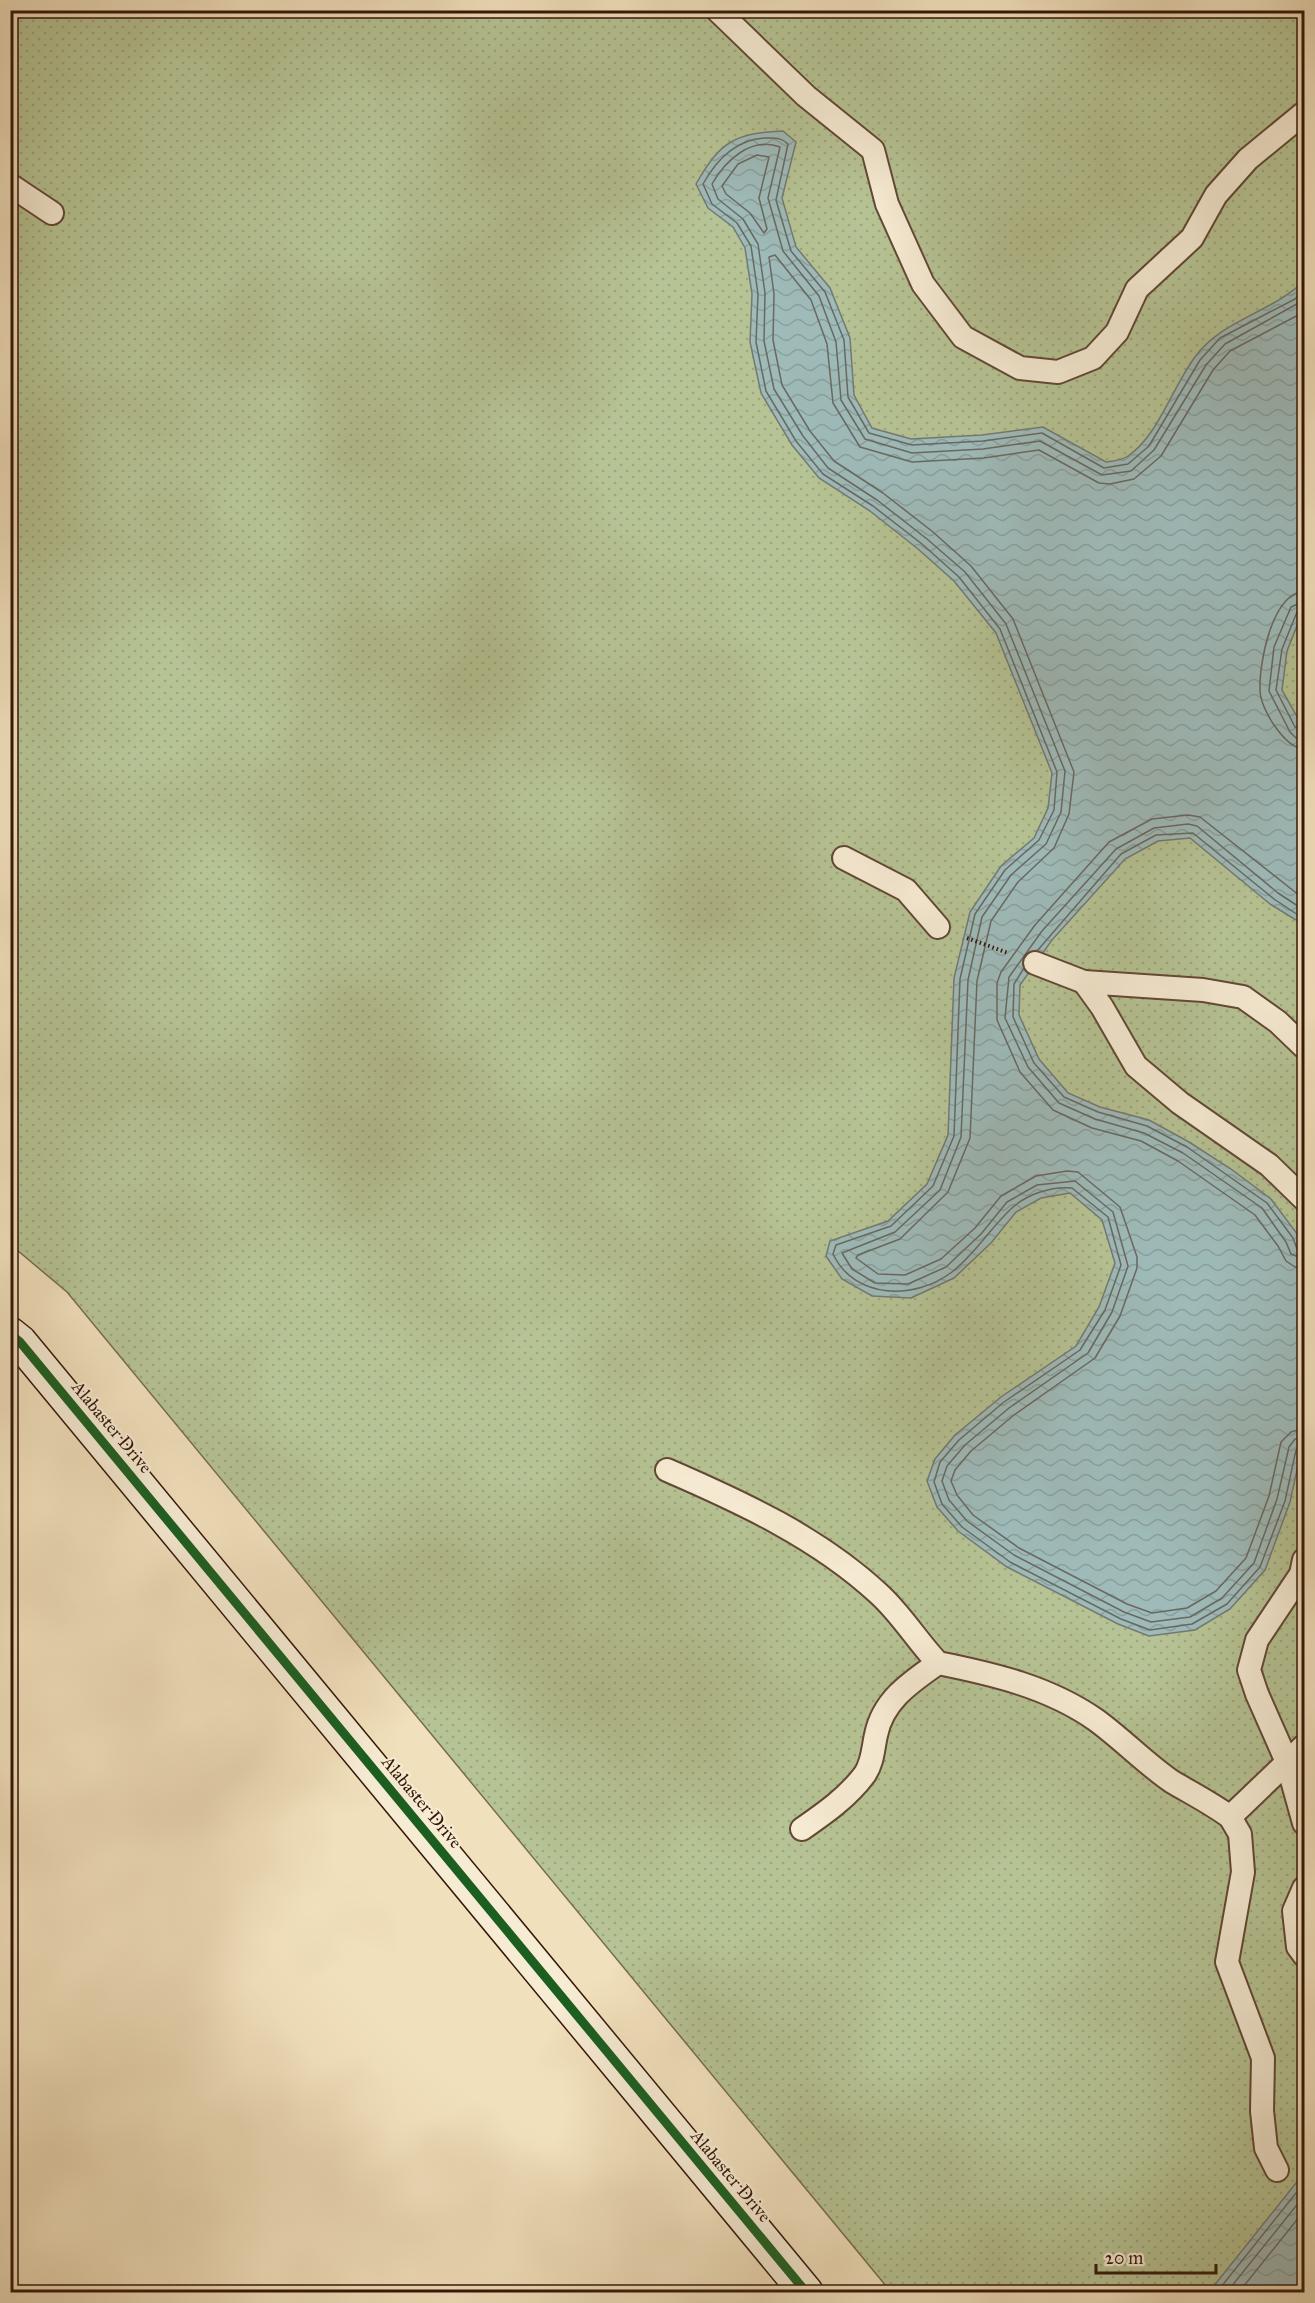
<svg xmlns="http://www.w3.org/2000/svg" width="1315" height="2303" font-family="'IM FELL Great Primer',serif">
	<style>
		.grass { fill: url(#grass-dots); stroke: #756c4e; stroke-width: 1.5 }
		.water { fill: url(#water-waves); stroke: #747973; stroke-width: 1.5 }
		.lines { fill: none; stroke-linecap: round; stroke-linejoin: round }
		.shore { stroke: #696861; stroke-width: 1.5 }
		.lane-casing { stroke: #634835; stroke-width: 26 }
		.secondary-casing { stroke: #341608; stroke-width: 36 }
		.path { stroke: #341608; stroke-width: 4; stroke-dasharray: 1.5 3; stroke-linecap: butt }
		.lane { stroke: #f6ebd3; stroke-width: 22 }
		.secondary { stroke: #f6ebd3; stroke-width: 33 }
		.cycleway-casing { stroke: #f6ebd3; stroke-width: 13 }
		.cycleway { stroke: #1b5e20; stroke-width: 9 }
		.labels { text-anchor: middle; stroke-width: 4.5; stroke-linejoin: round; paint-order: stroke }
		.street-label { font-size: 18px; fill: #341608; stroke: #f6ebd3 }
	</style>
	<defs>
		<pattern id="grass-dots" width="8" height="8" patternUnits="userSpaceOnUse" patternTransform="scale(1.5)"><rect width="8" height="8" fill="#b6c394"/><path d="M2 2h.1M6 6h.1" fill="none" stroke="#9da77e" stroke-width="1.8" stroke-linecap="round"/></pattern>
		<pattern id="water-waves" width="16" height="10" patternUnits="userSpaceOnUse" patternTransform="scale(1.5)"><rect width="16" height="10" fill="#9ebbba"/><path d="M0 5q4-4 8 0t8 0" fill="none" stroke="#89a09e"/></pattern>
	</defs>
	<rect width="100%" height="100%" fill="#f1e0bc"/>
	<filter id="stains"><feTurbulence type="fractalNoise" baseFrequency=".00333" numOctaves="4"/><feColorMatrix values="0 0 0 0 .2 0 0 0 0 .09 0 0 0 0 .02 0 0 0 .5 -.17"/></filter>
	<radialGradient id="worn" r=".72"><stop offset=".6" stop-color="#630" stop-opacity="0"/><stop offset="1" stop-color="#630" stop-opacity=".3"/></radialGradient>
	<path class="grass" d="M10 11H1304V2292H891L67 1292 11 1245Z"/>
	<g class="water">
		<path d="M783 131 796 142 782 198 796 247 830 288 850 338 854 395 872 428 911 439 982 435 1043 427 1106 462C1113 461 1123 460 1128 456 1158 436 1173 386 1195 357 1223 319 1271 313 1304 281V608L1287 651 1282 690 1304 729V925L1270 904 1190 838 1158 841 1125 859 1052 940 1020 985 1019 1015 1039 1059 1068 1093 1100 1107 1149 1120 1189 1142 1231 1169 1271 1199 1298 1235 1304 1254V1438L1290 1502 1265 1570 1230 1609 1195 1630 1149 1636 1118 1624 1007 1567 958 1531 937 1507 927 1481 935 1459 955 1435 1001 1397 1076 1346 1099 1307 1115 1263 1102 1220 1070 1193 1041 1198 1016 1212 991 1243 954 1278 911 1298 872 1296 842 1279 826 1256 830 1241 888 1221 927 1184 948 1135 954 978 970 912 1001 866 1034 838 1048 808 1052 773 996 633 954 581 918 549 870 511 819 478 792 445 761 393 750 342 752 294 745 248 733 227 708 208 696 184C720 142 734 133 783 131Z"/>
		<path d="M1304 2173V2292H1209Z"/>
	</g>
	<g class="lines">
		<g class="shore">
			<path d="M757 155 769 157 759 198 767 229 764 233 750 213 726 194 722 186 738 164Z"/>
			<path d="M1304 290 1295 299 1220 338 1200 360 1149 446 1128 464 1104 468 1042 433 983 441 912 445 869 433 848 397 844 340 825 292 791 251 776 200 788 144C780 137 776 138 766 138 736 139 717 159 703 184L712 204 737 223 751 246 758 294 756 342 766 391 796 441 823 474 873 506 922 544 959 577 1000 629 1057 772 1054 810 1039 840 1005 870 975 914 960 979 954 1136 933 1186 891 1226 836 1245 833 1254C855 1300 915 1300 952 1272 976 1253 991 1227 1012 1208 1027 1194 1052 1186 1072 1188L1108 1217 1121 1265 1105 1310 1080 1350 1004 1402 959 1440 940 1462 934 1482 942 1504 962 1527 1010 1562 1121 1619 1150 1630 1192 1624 1227 1604 1260 1567 1285 1501 1296 1450 1304 1445"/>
			<path d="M1304 300 1225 344 1206 365 1154 450 1131 471 1102 475 1040 441 983 449 912 453 865 439 841 400 836 342 819 296 783 251 768 198 780 147C751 136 725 161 712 184L718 199 743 219 758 244 765 293 764 341 774 389 803 436 828 468 877 500 927 539 965 572 1006 624 1065 771 1061 812 1046 844 1011 875 982 917 968 980 961 1137 940 1190 895 1232 842 1253 852 1269 875 1283 908 1284 946 1267 981 1234 1007 1202 1037 1185 1075 1181 1113 1212 1128 1266 1112 1312 1088 1353 1009 1408 965 1445 947 1466 942 1481 949 1500 967 1521 1014 1555 1124 1612 1151 1622 1190 1617 1222 1598 1254 1563 1277 1499 1289 1447 1295 1439 1304 1437"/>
			<path d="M1304 312 1230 351 1213 370 1161 456 1134 479 1110 484 1099 483 1039 450 984 458 912 462 860 447 833 403 827 344 811 300 775 255 769 257 774 294 773 340 782 385 810 431 834 461 883 493 933 532 971 566 1013 619 1074 772 1069 814 1054 848 1018 882 991 921 977 981 970 1138 948 1192 900 1239 858 1255 856 1258 878 1274 905 1275 941 1259 975 1228 1001 1196 1036 1176 1067 1171 1078 1172 1120 1207 1137 1257V1268L1120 1316 1095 1358 1014 1415 971 1451 955 1470 951 1481 957 1495 973 1515 1019 1548 1127 1604 1152 1613 1187 1608 1216 1591 1246 1558 1269 1496 1281 1442 1291 1432 1304 1428"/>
			<path d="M1304 592C1272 593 1259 663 1260 690 1260 709 1285 748 1304 749"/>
			<path d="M1304 601 1291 607 1274 647 1269 691 1290 732 1296 738 1304 740"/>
			<path d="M1304 609 1297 612 1282 649 1276 690 1295 727 1304 732"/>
			<path d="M1304 899 1200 817 1188 815 1152 819 1109 842 1035 925 1001 972 997 983V1020L1020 1072 1053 1110 1092 1128 1141 1141 1178 1161 1255 1215 1278 1246 1286 1261 1295 1267 1304 1268"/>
			<path d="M1304 910 1278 893 1197 826 1188 824 1154 828 1116 849 1042 931 1009 977 1005 1018 1028 1067 1059 1103 1095 1119 1144 1133 1183 1153 1262 1208 1286 1242 1291 1254 1304 1259"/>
			<path d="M1037 951 1121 854 1156 835 1193 833 1274 899 1304 919"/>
			<path d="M1024 968 1014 984 1013 1017 1034 1063 1064 1097 1098 1112 1147 1126 1187 1147 1267 1203 1293 1238 1297 1249 1304 1252"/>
			<path d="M1217 2292 1304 2183"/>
			<path d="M1227 2292 1304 2196"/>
			<path d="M1239 2292 1304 2211"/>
		</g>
		<defs>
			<g id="lane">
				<path d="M717 10 806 96 873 150 887 204 923 284 963 337 1020 368 1058 372 1093 358 1117 332 1137 289 1192 238 1216 195 1248 159 1304 113"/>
				<path d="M10 185 52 213"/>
				<path d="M844 858 906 890 938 927"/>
				<path d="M1035 963 1084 982"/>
				<path d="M1304 1047 1278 1022 1243 997 1203 990 1084 982 1102 1007 1136 1066 1180 1103 1269 1165 1304 1199"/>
				<path d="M667 1470C741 1502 819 1538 879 1594 902 1615 917 1641 938 1663 993 1674 1049 1687 1096 1720 1122 1739 1145 1763 1171 1781 1191 1793 1211 1803 1230 1817L1304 1746"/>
				<path d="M1304 1560 1301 1574 1257 1640 1249 1670 1257 1694 1287 1762 1304 1823"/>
				<path d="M1230 1817 1240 1834 1243 1872 1227 1962 1263 2058 1262 2111 1266 2148 1277 2170"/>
				<path d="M802 1829C825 1813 848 1797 865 1774 873 1762 873 1748 876 1735 883 1700 911 1682 938 1663"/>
				<path d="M1304 1888 1294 1911 1298 1947 1304 1955"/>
			</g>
			<path id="secondary" d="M10 1334 20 1342 806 2292"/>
		</defs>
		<use href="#lane" class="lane-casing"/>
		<use href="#secondary" class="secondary-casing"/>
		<path class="path" d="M967 938 1008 953"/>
		<use href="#lane" class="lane"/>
		<use href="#secondary" class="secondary"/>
		<defs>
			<path id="cycleway" d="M10 1334 20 1342 806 2292"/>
		</defs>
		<use href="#cycleway" class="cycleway-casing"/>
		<use href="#cycleway" class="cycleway"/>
	</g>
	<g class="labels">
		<g class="street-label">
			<text transform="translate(112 1427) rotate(50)" y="6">Alabaster Drive</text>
			<text transform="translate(422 1802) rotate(50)" y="6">Alabaster Drive</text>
			<text transform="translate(731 2176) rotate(50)" y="6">Alabaster Drive</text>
		</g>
	</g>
	<rect width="1315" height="2303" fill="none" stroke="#f1e0bc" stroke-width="36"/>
	<rect x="12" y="12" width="1291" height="2279" fill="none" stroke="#341608" stroke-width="3"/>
	<rect x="18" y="18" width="1279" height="2267" fill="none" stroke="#341608" stroke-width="1.5"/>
	<path d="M1096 2264v9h120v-9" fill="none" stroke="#341608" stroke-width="3"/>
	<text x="1105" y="2264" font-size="18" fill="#341608" stroke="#f6ebd3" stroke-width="4.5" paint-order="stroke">20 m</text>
	<rect width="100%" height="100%" filter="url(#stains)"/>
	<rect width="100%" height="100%" fill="url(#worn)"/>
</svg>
